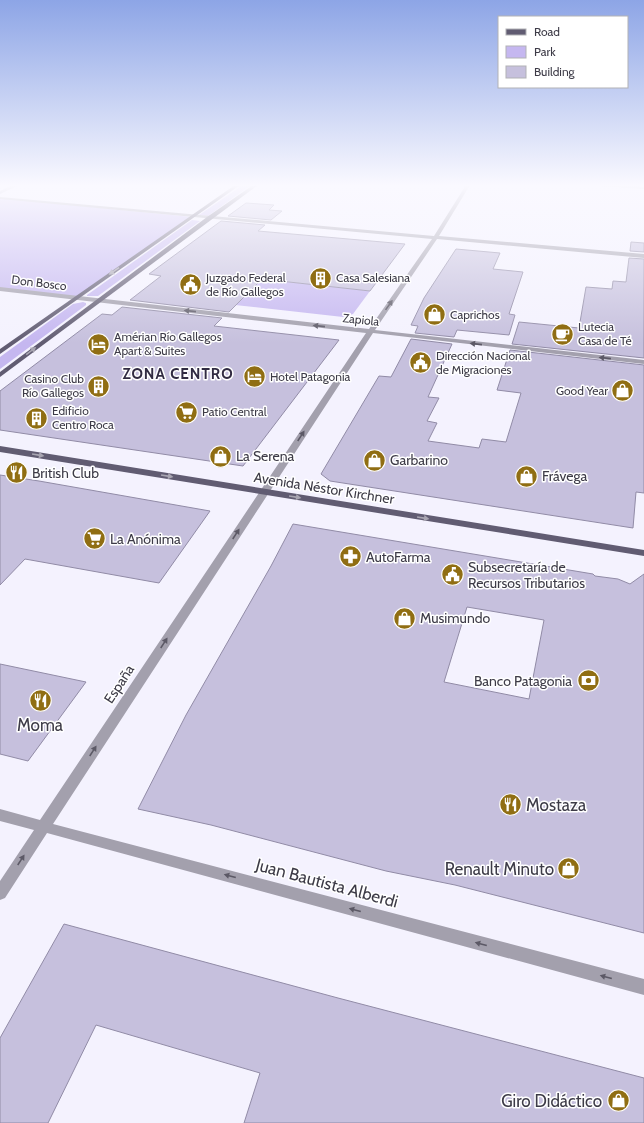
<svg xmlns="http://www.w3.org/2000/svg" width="644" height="1123" font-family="Cabin,sans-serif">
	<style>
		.green { fill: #c5b7f0 }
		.building { fill: #c6c0dd; stroke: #918ba6; fill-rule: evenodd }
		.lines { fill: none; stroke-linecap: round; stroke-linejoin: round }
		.minor { fill: #a3a0ad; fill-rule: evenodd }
		.major { fill: #615c72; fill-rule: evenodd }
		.oneway { fill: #a8a5b1 }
		.oneway2 { fill: #5c5966 }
		.labels { text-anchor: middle; stroke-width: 3; stroke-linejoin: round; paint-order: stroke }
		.far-poi-label { font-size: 12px; fill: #3d3b47; stroke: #fff; text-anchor: start }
		.far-street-label { font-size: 12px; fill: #3d3b47; stroke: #fff }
		.poi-label { font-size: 14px; fill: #3d3b47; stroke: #fff; text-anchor: start }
		.street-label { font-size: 14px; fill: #3d3b47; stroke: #fff }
		.far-district-label { font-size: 15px; font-weight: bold; letter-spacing: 1px; fill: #312b42; stroke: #fff }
		.near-poi-label { font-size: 17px; fill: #3d3b47; stroke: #fff; text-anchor: end }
		.near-street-label { font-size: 17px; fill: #3d3b47; stroke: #fff }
	</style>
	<rect width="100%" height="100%" fill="#f4f2fe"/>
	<g class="green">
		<path d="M243 185H251L208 216 199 215Z"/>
		<path d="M0 198 192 217 75 298 0 289Z"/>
		<path d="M192 220 200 221 98 296H87V295Z"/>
		<path d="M262 279 370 291 353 314 343 317 235 305Z"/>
		<path d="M83 302 86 303V305L0 369V357L73 304Z"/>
	</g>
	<g class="building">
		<path d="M246 203 274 205 269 210 282 211 271 220 228 216Z"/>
		<path d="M221 221 265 225 258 231 405 244 370 291 262 279 229 312 130 300 161 276 149 274Z"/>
		<path d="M631 242 644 243V252L630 251Z"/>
		<path d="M456 249 500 253 493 269 523 272 509 314 515 315 509 335 457 330 454 337 415 333 418 326 411 325 424 298Z"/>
		<path d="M629 258 644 259V358L512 344 519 322 579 328 586 287 612 289 613 281 626 282Z"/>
		<path d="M122 307 222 318 214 326 339 340 243 466 0 430V391L102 314 112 315Z"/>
		<path d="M411 339 452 344 428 397 439 398 427 421 437 423 428 441 479 448 482 439 506 442 521 393 497 390 510 350 644 365V493L636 492 633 528 330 481 321 474 379 376 391 377Z"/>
		<path d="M0 475 39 481 210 511 159 583 25 559 0 585Z"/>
		<path d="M293 524 593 574 595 576 618 579 630 584 644 574V933L455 885 386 871 211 825 138 809 186 715 271 566ZM467 607 544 620 529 699 444 682Z"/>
		<path d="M0 664 86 682 28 761 0 754Z"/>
		<path d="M64 924 338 998 644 1078V1123H244L260 1073 96 1025 48 1123H0V1038Z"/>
	</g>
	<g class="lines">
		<g class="minor">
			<path d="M13 185H19L0 194V191Z"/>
			<path d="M466 185H470L439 236 644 254V258L437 239 375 330 644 360V364L373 333 53 824 644 979V995L47 833 5 898 0 900V881L34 830 0 821V809L40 820 366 333 0 291V287L369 329 432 239 0 199V197L434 236Z"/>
			<path d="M599 185 644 187V189L601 186Z"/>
		</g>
		<g class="major">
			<path d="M235 185H240L0 354V349Z"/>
			<path d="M253 185H258L0 377V372L207 217Z"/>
			<path d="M0 446 644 550V556L0 452Z"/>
		</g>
	</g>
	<defs><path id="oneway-solid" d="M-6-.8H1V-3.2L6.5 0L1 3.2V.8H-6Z"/></defs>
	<g class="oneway">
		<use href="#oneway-solid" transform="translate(114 271) rotate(145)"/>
		<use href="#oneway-solid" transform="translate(31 351) rotate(-37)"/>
		<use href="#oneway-solid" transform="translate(38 455) rotate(9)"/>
		<use href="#oneway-solid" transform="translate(167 476) rotate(9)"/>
		<use href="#oneway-solid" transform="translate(295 497) rotate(9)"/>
		<use href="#oneway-solid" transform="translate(423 518) rotate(9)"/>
	</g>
	<g class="oneway2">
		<use href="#oneway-solid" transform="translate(389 305) rotate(-55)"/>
		<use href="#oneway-solid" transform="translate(190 311) rotate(-174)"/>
		<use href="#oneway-solid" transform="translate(319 326) rotate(-174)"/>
		<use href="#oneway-solid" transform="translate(476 344) rotate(-174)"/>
		<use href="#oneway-solid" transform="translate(605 358) rotate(-174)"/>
		<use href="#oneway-solid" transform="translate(301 436) rotate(-57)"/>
		<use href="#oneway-solid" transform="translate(236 534) rotate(-57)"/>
		<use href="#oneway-solid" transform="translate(164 643) rotate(-57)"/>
		<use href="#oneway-solid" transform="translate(93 751) rotate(-57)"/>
		<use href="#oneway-solid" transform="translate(21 860) rotate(-57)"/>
		<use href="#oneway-solid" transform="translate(230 876) rotate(-165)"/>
		<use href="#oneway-solid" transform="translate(355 910) rotate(-165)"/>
		<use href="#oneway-solid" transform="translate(481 944) rotate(-165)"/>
		<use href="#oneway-solid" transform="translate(606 977) rotate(-165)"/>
	</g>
	<linearGradient id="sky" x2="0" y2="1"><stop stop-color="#8da5e6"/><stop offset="0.54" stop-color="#faf9ff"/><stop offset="1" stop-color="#faf9ff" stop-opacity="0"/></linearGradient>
	<rect width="644" height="343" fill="url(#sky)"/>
	<defs>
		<symbol id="building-disc" viewBox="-11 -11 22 22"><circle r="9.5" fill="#906e13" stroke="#fff"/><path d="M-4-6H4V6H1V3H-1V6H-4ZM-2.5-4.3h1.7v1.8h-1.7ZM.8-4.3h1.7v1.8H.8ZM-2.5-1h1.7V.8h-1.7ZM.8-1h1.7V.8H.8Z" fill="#fff"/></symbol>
		<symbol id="civic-disc" viewBox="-11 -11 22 22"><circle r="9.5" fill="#906e13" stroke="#fff"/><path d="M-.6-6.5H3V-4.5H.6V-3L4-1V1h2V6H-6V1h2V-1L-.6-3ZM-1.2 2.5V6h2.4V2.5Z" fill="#fff"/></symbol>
		<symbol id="shop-disc" viewBox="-11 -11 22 22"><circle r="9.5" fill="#906e13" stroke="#fff"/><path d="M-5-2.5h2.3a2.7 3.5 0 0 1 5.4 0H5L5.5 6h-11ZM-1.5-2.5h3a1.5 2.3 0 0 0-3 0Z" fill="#fff"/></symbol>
		<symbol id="cafe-disc" viewBox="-11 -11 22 22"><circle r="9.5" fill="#906e13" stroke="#fff"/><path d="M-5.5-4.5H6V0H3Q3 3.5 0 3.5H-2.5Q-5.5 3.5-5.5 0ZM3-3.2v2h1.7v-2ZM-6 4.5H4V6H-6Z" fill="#fff"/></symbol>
		<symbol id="hotel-disc" viewBox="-11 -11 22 22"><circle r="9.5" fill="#906e13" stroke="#fff"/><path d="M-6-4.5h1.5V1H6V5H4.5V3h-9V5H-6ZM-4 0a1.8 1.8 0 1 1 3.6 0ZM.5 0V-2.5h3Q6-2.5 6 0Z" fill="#fff"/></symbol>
		<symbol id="supermarket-disc" viewBox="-11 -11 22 22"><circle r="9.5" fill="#906e13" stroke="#fff"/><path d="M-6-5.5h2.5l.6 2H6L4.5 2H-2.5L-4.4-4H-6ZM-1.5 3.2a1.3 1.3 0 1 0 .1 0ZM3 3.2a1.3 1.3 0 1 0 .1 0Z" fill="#fff"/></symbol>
		<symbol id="restaurant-disc" viewBox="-11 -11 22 22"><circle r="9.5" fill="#906e13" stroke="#fff"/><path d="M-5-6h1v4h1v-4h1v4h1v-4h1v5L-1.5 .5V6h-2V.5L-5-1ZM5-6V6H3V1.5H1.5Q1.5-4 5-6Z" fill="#fff"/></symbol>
		<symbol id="pharmacy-disc" viewBox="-11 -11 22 22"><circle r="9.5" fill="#906e13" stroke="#fff"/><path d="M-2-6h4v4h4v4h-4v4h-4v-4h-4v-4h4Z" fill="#fff"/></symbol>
		<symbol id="bank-disc" viewBox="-11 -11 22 22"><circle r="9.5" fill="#906e13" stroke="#fff"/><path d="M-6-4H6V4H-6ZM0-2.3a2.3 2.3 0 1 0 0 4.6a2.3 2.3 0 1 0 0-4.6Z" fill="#fff"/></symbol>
	</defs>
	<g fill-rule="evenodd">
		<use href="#building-disc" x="308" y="266" width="25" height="25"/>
		<use href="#civic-disc" x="178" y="272" width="25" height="25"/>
		<use href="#shop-disc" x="422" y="302" width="25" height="25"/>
		<use href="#cafe-disc" x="550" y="322" width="25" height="25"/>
		<use href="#hotel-disc" x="86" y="332" width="25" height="25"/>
		<use href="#civic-disc" x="408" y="350" width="25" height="25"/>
		<use href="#hotel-disc" x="242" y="364" width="25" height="25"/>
		<use href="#building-disc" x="86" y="374" width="25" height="25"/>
		<use href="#shop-disc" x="610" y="378" width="25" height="25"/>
		<use href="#supermarket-disc" x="174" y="400" width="25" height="25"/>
		<use href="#building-disc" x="24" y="406" width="25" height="25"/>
		<use href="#shop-disc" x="208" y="444" width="25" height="25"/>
		<use href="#shop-disc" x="362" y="448" width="25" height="25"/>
		<use href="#restaurant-disc" x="4" y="460" width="25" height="25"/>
		<use href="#shop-disc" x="514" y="464" width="25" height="25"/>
		<use href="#supermarket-disc" x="82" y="526" width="25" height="25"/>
		<use href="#pharmacy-disc" x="338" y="544" width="25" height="25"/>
		<use href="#civic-disc" x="440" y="562" width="25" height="25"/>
		<use href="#shop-disc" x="392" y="606" width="25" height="25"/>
		<use href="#bank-disc" x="576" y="668" width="25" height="25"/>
		<use href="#restaurant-disc" x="28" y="688" width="25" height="25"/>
		<use href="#restaurant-disc" x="498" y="792" width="25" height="25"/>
		<use href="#shop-disc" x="556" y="856" width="25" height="25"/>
		<use href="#shop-disc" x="606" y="1088" width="25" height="25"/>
	</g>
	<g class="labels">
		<g class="far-poi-label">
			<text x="206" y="282">Juzgado Federal<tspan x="206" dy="14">de Río Gallegos</tspan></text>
			<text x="336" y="282">Casa Salesiana</text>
			<text x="450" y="319">Caprichos</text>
			<text x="578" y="331">Lutecia<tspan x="578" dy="14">Casa de Té</tspan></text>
			<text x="114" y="341">Amérian Río Gallegos<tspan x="114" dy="14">Apart &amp; Suites</tspan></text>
			<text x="436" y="360">Dirección Nacional<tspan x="436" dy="14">de Migraciones</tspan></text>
			<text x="270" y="381">Hotel Patagonia</text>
			<text x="84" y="383" text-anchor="end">Casino Club<tspan x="84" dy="14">Río Gallegos</tspan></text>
			<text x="608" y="395" text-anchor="end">Good Year</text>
			<text x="52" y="415">Edificio<tspan x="52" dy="14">Centro Roca</tspan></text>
			<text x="202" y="416">Patio Central</text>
		</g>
		<g class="far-street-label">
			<text transform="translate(39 283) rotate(7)" y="4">Don Bosco</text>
			<text transform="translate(361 320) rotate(6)" y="4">Zapiola</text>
		</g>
		<g class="poi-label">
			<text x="236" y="461">La Serena</text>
			<text x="390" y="465">Garbarino</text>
			<text x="32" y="478">British Club</text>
			<text x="542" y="481">Frávega</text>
			<text x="110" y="544">La Anónima</text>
			<text x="366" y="562">AutoFarma</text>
			<text x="468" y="572">Subsecretaría de<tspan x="468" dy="16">Recursos Tributarios</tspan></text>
			<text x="420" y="623">Musimundo</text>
			<text x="572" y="686" text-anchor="end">Banco Patagonia</text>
		</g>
		<g class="street-label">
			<text transform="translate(324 488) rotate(9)" y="5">Avenida Néstor Kirchner</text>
			<text transform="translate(119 684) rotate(-57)" y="5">España</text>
		</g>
		<g class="far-district-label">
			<text x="178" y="379">ZONA CENTRO</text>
		</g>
		<g class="near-poi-label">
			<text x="40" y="731" text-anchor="middle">Moma</text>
			<text x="526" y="811" text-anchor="start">Mostaza</text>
			<text x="554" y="875">Renault Minuto</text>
			<text x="602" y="1107">Giro Didáctico</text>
		</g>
		<g class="near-street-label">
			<text transform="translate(327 883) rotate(15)" y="6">Juan Bautista Alberdi</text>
		</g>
	</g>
	<rect x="498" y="16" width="130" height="72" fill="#ffffff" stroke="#b1b1b5"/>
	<rect x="506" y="29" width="20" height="6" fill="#615c72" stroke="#b1b1b5"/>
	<text x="534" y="36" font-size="12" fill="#3d3b47">Road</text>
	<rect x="506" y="46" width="20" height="12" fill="#c5b7f0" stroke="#b1b1b5"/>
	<text x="534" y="56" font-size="12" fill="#3d3b47">Park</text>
	<rect x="506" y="66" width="20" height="12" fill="#c6c0dd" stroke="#b1b1b5"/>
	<text x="534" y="76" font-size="12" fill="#3d3b47">Building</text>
</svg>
